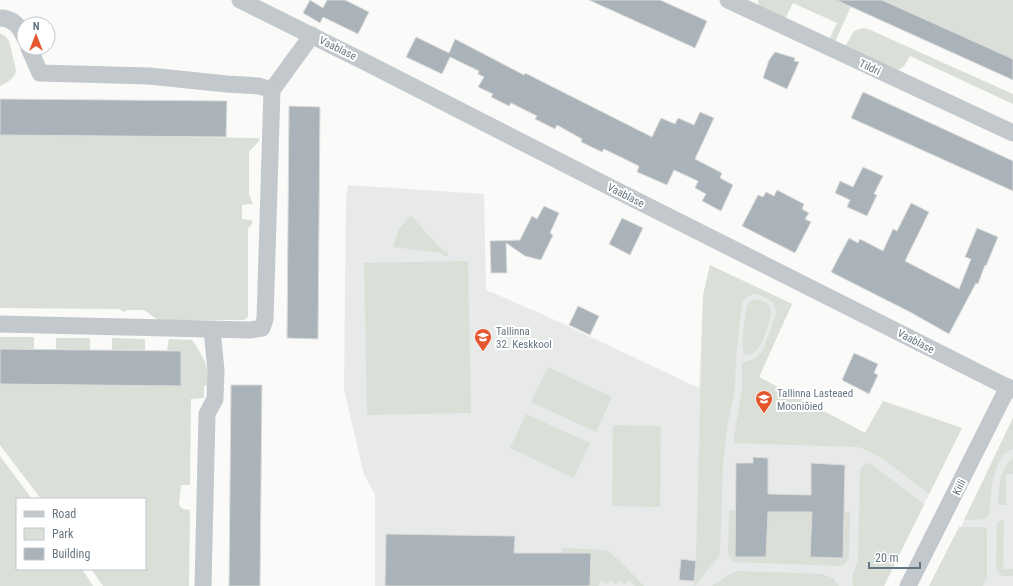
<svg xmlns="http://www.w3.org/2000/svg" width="1013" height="586" font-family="'Roboto Condensed',sans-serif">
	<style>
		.built { fill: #e8e9e9 }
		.green { fill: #dadfd7 }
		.building { fill: #aab3b9; stroke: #dcdcda }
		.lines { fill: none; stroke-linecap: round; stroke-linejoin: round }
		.minor { stroke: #c3c8cc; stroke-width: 17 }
		.labels { text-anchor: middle; stroke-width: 4; stroke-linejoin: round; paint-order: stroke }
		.street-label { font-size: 11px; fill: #657683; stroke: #fff }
		.poi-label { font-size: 11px; fill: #657683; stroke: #fff; text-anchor: start }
	</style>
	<rect width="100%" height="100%" fill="#fafaf8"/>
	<g class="built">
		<path d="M348 185 484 194 486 290 544 315 699 388 703 296 710 265 792 304 759 377 865 433 883 401 962 428 884 586H375V494L364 475 344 389 346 199Z"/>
		<path d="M1013 418V586H931L963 523Z"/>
	</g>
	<g class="green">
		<path d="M758 0H854L835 42 829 40 837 23 793 3 785 19 759 9Z"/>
		<path d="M882 0H1013V59Z"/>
		<path d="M863 28 868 29 1013 94V104L910 56 904 66 897 71 846 49V45L854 31Z"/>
		<path d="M0 33 6 37 9 41 16 70C15 79 7 82 0 86Z"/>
		<path d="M0 135 259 138V141L249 152V195L253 204 242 205V219L251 220 253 222 248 229V317L244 320H158L144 310H127L124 312 118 309 0 308Z"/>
		<path d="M411 216 443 251H447L448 255 446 256H444L441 253 393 247 399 229Z"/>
		<path d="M468 261 471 413 367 415 364 263Z"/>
		<path d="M710 265 792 304 759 377 865 433 883 401 962 428 929 494C907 478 884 455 858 447L733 443 742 389V363L756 358 763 350 776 314 775 306 773 302 760 295 753 294 747 297 743 301 741 310 736 358 735 389 727 427 723 466 720 555 695 586H694L696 561 703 296Z"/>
		<path d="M753 300C761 299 770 302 771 312 769 323 761 360 744 354 740 343 745 317 747 306L749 302Z"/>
		<rect x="0" y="337" width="34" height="12"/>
		<path d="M56 338H90V350L56 349Z"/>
		<path d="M112 338 145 339V350H112Z"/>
		<path d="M169 339 192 340C203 355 209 368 210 386H204V398L191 399 190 485H181L179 505 183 509 190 510 189 586H103L91 569H145V499H41L0 445V384L180 386 181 351 167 350Z"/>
		<path d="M548 367 612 397 596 432 531 402Z"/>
		<path d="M526 414 590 443 574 478 510 448Z"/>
		<path d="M1013 418V449C991 456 991 497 989 515L985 519 964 520Z"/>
		<path d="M613 425 661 426 660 507 612 506Z"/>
		<path d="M0 456 32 499H17V569H82L93 586H0Z"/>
		<path d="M1013 458V474H1006V505H998C999 489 999 469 1013 458Z"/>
		<path d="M870 463 924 504 884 586H853L852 576 858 560 860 469 865 464Z"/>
		<path d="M729 510H736L735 557H766L768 512H812L810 557H842L844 512 850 511 849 558 845 564 840 566 734 562 729 557 728 553Z"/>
		<path d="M1001 520H1004L1003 569H1013V576H1001L996 568 997 523Z"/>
		<path d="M959 527H983L987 529V576L983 586H929Z"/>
		<path d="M562 548 606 550 620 561 644 586H635L629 580 625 584 620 580 616 584 611 580 607 584 602 580 598 584 599 586H590L591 554 563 553Z"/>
		<path d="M738 571 822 574 833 578 839 586H712L734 572Z"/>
	</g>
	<g class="building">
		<path d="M310 0 323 8 327 0H345L369 12 358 34 323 17 320 23 303 13Z"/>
		<path d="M589 0H660L707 21 695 48Z"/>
		<path d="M836 0H882L1013 59V80Z"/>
		<path d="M416 37 449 53 455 39 524 75 525 73 652 137 661 118 675 124 678 118 694 125 700 112 714 118 695 159 722 173 720 178 733 185 721 211 702 201 706 194 695 188 698 181 674 170 667 185 637 172 639 166 604 149 602 152 581 142 582 139 557 125 555 129 535 119 537 116 511 103 509 106 491 97 493 94 478 87 484 77 478 74 479 71 450 57 442 74 406 57Z"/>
		<path d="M775 52 795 58 794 61 799 62 787 89 763 78 769 60Z"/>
		<path d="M863 92 1013 161V191L851 118Z"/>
		<path d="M0 99 227 101 226 137 0 135Z"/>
		<path d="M289 106 320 107 318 339 287 338Z"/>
		<path d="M863 167 883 176 874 194 877 195 867 216 847 207 850 200 835 193 840 181 853 187Z"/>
		<path d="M777 190 804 204 802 209 809 213 805 219 811 222 795 253 742 226 758 195 763 197 766 192 774 196Z"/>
		<path d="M911 203 929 212 905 261 959 289 971 259 965 257 977 228 998 237 986 266 985 265 978 284 976 283 949 334 910 312 831 272 849 238 858 243 860 239 883 251 893 229 897 231Z"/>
		<path d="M544 206 559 213 550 233 553 235 541 260 525 256 506 243 507 273H491L490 241 520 240 532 216 537 219Z"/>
		<path d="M622 218 643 228 630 255 609 244Z"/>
		<path d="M578 306 599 316 590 335 569 325Z"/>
		<path d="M0 349 181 351V386L0 384Z"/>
		<path d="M854 353 878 364 874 373 878 375 869 394 842 380Z"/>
		<path d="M231 385H262L260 586H229Z"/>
		<path d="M753 457 768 458V494L811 495V463L845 465 843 558 810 557 812 512H768L766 557H735L736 463H753Z"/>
		<path d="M386 534 515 536 514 553H591L590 586H385Z"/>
		<path d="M681 559 696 561 694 581 679 580Z"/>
	</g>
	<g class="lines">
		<g class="minor">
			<path d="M240 0 369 64 608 186 1013 390"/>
			<path d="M728 0 1013 133"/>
			<path d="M0 18C12 18 19 25 24 36"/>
			<path d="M272 90 312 35"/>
			<path d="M0 324 250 330 262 328 265 319 272 90 259 86 227 84 149 76 40 73 29 48"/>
			<path d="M203 586 207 414 215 399 216 370 212 330"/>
			<path d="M908 586 1008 387"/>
		</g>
	</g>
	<defs>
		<symbol id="school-pin" viewBox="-11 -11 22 30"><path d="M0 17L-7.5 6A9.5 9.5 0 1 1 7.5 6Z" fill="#e4572e" stroke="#fff"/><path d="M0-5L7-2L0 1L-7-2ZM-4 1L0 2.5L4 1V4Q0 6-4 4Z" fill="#fff"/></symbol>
	</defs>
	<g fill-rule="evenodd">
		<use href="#school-pin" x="473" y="327" width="20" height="27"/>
		<use href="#school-pin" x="754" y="389" width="20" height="27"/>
	</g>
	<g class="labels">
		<g class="street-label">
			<text transform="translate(338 48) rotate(26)" y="4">Vaablase</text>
			<text transform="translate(870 67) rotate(25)" y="4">Tildri</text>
			<text transform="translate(626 195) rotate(27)" y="4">Vaablase</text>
			<text transform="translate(916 341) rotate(27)" y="4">Vaablase</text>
			<text transform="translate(959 487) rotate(-63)" y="4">Kiili</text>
		</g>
		<g class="poi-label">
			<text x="496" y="335">Tallinna<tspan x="496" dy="13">32. Keskkool</tspan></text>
			<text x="777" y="397">Tallinna Lasteaed<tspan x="777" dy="13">Mooniõied</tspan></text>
		</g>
	</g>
	<rect x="16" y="498" width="130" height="72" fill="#ffffff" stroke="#c1c8cd"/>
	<rect x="24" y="511" width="20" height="6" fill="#c3c8cc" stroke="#c1c8cd"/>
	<text x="52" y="518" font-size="12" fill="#657683">Road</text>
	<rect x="24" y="528" width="20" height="12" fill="#dadfd7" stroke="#c1c8cd"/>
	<text x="52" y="538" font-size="12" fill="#657683">Park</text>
	<rect x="24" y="548" width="20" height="12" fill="#aab3b9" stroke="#c1c8cd"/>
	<text x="52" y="558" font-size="12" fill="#657683">Building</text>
	<g transform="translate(36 36)"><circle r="19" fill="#ffffff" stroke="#c1c8cd"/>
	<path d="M0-3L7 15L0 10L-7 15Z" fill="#e4572e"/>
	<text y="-6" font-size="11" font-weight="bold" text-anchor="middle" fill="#657683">N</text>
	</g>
	<path d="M869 562v6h51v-6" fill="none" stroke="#657683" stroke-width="2"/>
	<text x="875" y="562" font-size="12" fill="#657683" stroke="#ffffff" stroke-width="3" paint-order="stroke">20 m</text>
</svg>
